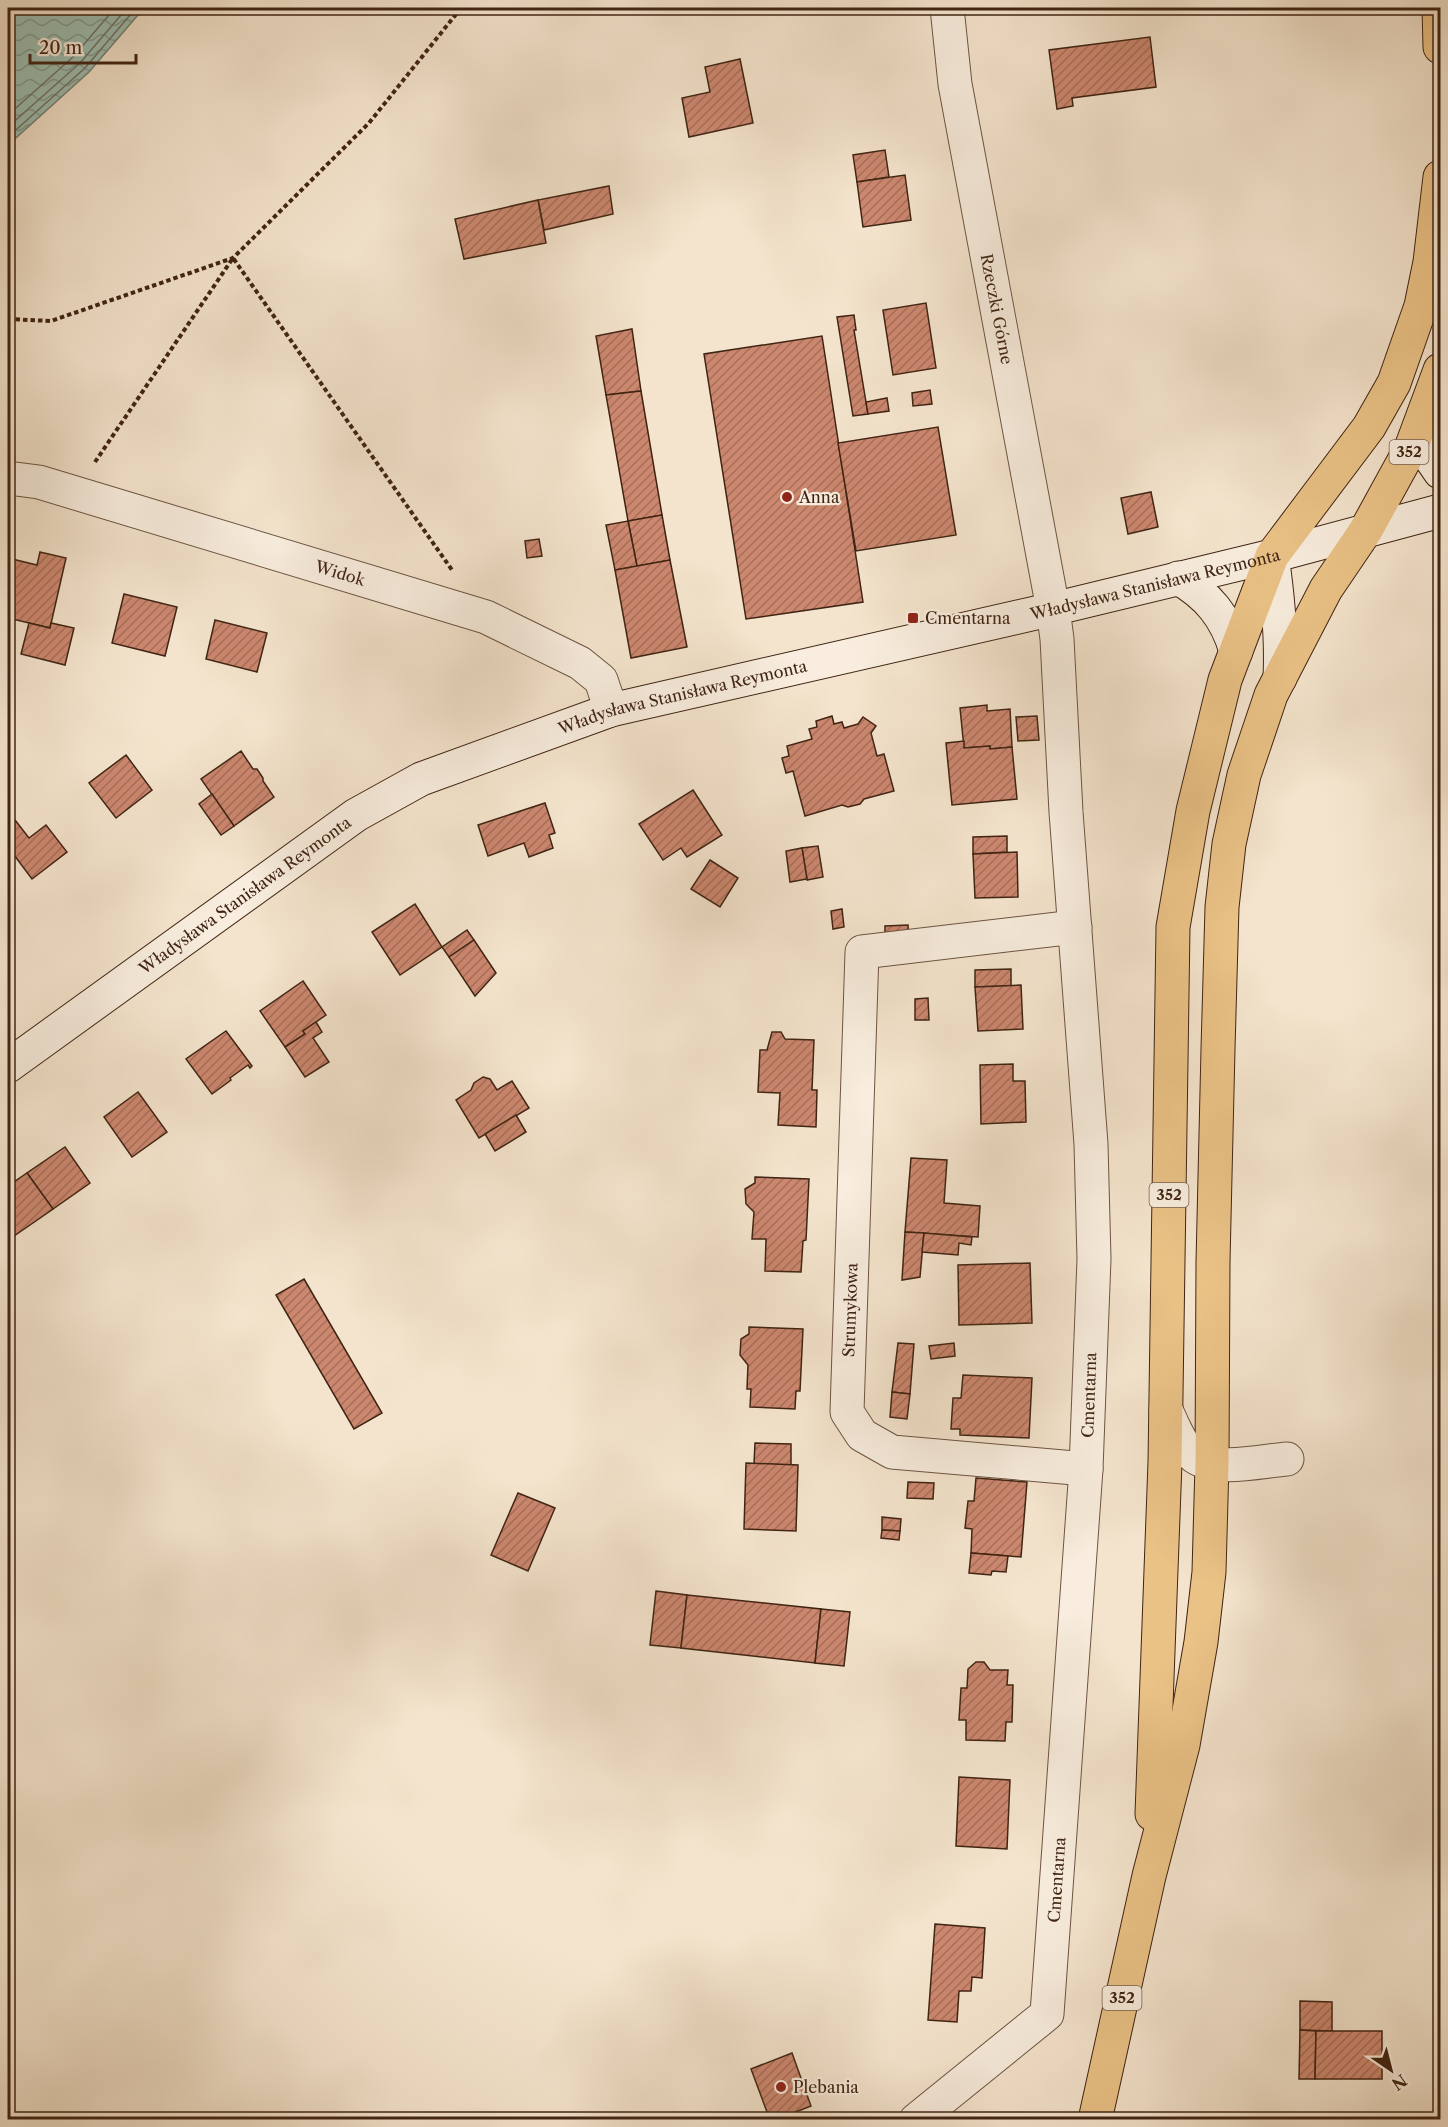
<svg xmlns="http://www.w3.org/2000/svg" width="1448" height="2127" font-family="'Libre Caslon Text',serif">
	<style>
		.water { fill: url(#water-waves); stroke: #778173; stroke-width: 1.5 }
		.lines { fill: none; stroke-linecap: round; stroke-linejoin: round }
		.shore { stroke: #6e7263; stroke-width: 1.5 }
		.building { fill: url(#building-hatch); stroke: #402413; stroke-width: 1.5 }
		.street-casing { stroke: #6d5442; stroke-width: 35 }
		.secondary-casing { stroke: #402413; stroke-width: 35 }
		.primary-casing { stroke: #402413; stroke-width: 35 }
		.path { stroke: #402413; stroke-width: 4; stroke-dasharray: 4.5 3; stroke-linecap: butt }
		.street { stroke: #f8edde; stroke-width: 33 }
		.secondary { stroke: #f8edde; stroke-width: 33 }
		.primary { stroke: #eac286; stroke-width: 33 }
		.poi-dot { fill: #8f2418; stroke: #f8edde; stroke-width: 2 }
		.labels { text-anchor: middle; stroke-width: 4.5; stroke-linejoin: round; paint-order: stroke }
		.shield { fill: #f8edde; stroke: #776050; stroke-width: 1.5 }
		.shield-label { font-size: 15px; font-weight: bold; fill: #402413 }
		.street-label { font-size: 16px; fill: #402413; stroke: #f8edde }
		.poi-label { font-size: 16px; fill: #402413; stroke: #f8edde; text-anchor: start }
	</style>
	<defs>
		<pattern id="water-waves" width="16" height="10" patternUnits="userSpaceOnUse" patternTransform="scale(1.5)"><rect width="16" height="10" fill="#9cbfb3"/><path d="M0 5q4-4 8 0t8 0" fill="none" stroke="#819b90"/></pattern>
		<pattern id="building-hatch" width="6" height="6" patternUnits="userSpaceOnUse" patternTransform="scale(1.5)"><rect width="6" height="6" fill="#cc876f"/><path d="M-1 1l2-2M0 6l6-6M5 7l2-2" fill="none" stroke="#a76e5a"/></pattern>
	</defs>
	<rect width="100%" height="100%" fill="#f4e4cd"/>
	<filter id="stains"><feTurbulence type="fractalNoise" baseFrequency=".00333" numOctaves="4"/><feColorMatrix values="0 0 0 0 .2 0 0 0 0 .09 0 0 0 0 .02 0 0 0 .5 -.17"/></filter>
	<radialGradient id="worn" r=".72"><stop offset=".6" stop-color="#630" stop-opacity="0"/><stop offset="1" stop-color="#630" stop-opacity=".3"/></radialGradient>
	<path class="water" d="M8 8H144L89 72 8 145Z"/>
	<g class="lines">
		<g class="shore">
			<path d="M8 115 73 57 115 8"/>
			<path d="M8 127 80 63 127 8"/>
			<path d="M8 137 85 68 136 8"/>
		</g>
	</g>
	<g class="building">
		<path d="M1150 37 1156 87 1072 98 1073 106 1057 109 1049 50Z"/>
		<path d="M740 59 753 123 689 137 682 98 710 92 705 67Z"/>
		<path d="M885 150 889 177 857 182 853 155Z"/>
		<path d="M905 175 911 220 863 227 857 182Z"/>
		<path d="M609 186 613 214 544 230 538 200Z"/>
		<path d="M538 200 546 243 464 259 455 219Z"/>
		<path d="M926 303 936 368 893 375 883 310Z"/>
		<path d="M854 315 856 330H854L868 414 853 416 837 317Z"/>
		<path d="M632 329 641 391 606 395 596 336Z"/>
		<path d="M822 336 863 602 746 619 704 354Z"/>
		<path d="M930 390 932 404 913 406 912 393Z"/>
		<path d="M641 391 662 515 628 521 606 395Z"/>
		<path d="M887 398 889 411 868 414 866 402Z"/>
		<path d="M938 427 956 535 856 551 838 443Z"/>
		<path d="M1151 492 1158 527 1128 534 1121 498Z"/>
		<path d="M662 515 670 560 637 566 628 521Z"/>
		<path d="M628 521 637 566 615 570 606 525Z"/>
		<path d="M539 539 542 556 527 558 525 541Z"/>
		<path d="M40 552 66 558 50 628 8 618V558L37 565Z"/>
		<path d="M670 560 687 647 631 658 615 570Z"/>
		<path d="M124 594 177 607 165 656 112 643Z"/>
		<path d="M215 620 267 633 257 672 206 659Z"/>
		<path d="M29 623 50 628 51 623 74 628 65 665 21 654Z"/>
		<path d="M987 705V711L1010 709 1012 747 990 749V746L964 748 960 708Z"/>
		<path d="M832 716 834 724 842 722 844 728 858 724 863 717 876 726 871 733 877 756 884 754 894 791 864 799 860 804 848 807 842 805 805 816 793 771 786 773 782 758 789 756 787 746 812 739 809 729 817 727 816 721Z"/>
		<path d="M1037 716 1039 740 1018 741 1016 717Z"/>
		<path d="M964 741V748L990 746V749L1012 747 1017 799 952 805 946 743Z"/>
		<path d="M241 751 253 769H257L263 778V781L274 797 234 826 201 779Z"/>
		<path d="M126 755 152 790 116 818 89 783Z"/>
		<path d="M693 790 722 835 687 857 681 848 663 860 639 824Z"/>
		<path d="M212 794 234 826 221 835 199 804Z"/>
		<path d="M545 803 555 833 549 835 553 848 529 857 524 843 488 856 478 825Z"/>
		<path d="M15 820 29 838 46 825 67 852 32 879 8 847V825Z"/>
		<path d="M1007 836V852L973 854V837Z"/>
		<path d="M818 846 823 877 807 880 802 848Z"/>
		<path d="M802 848 807 879 790 882 786 851Z"/>
		<path d="M1017 852 1018 897 975 898 973 854Z"/>
		<path d="M710 860 738 878 720 907 691 889Z"/>
		<path d="M415 904 442 947 400 975 372 932Z"/>
		<path d="M842 909 844 927 833 929 831 911Z"/>
		<path d="M908 925 909 940H885V926Z"/>
		<path d="M467 930 474 940 449 957 442 947Z"/>
		<path d="M474 940 496 973 475 996 449 957Z"/>
		<path d="M1011 969V986L975 987V970Z"/>
		<path d="M303 981 326 1015 303 1031 305 1034 285 1047 260 1011Z"/>
		<path d="M1021 985 1023 1029 978 1031 975 987Z"/>
		<path d="M928 998 929 1020H915V999Z"/>
		<path d="M316 1022 322 1032 313 1038 329 1062 305 1077 285 1047 305 1034 303 1031Z"/>
		<path d="M226 1031 252 1066 250 1068 248 1065 230 1078 231 1080 212 1094 186 1059Z"/>
		<path d="M772 1032H781L785 1039 814 1040 812 1090H817L816 1127 778 1125 780 1093 758 1092 760 1050H767Z"/>
		<path d="M1013 1064V1081H1025L1026 1122 981 1124 980 1065Z"/>
		<path d="M483 1077 490 1079 497 1090 512 1081 529 1108 479 1138 456 1100 471 1090 474 1083Z"/>
		<path d="M138 1092 167 1132 132 1157 104 1117Z"/>
		<path d="M516 1115 526 1132 495 1151 485 1134Z"/>
		<path d="M65 1147 90 1183 53 1209 27 1173Z"/>
		<path d="M911 1158 947 1160 944 1203 980 1206 978 1237 905 1232Z"/>
		<path d="M27 1173 53 1209 14 1236 8 1226V1186Z"/>
		<path d="M755 1177 809 1179 806 1240 803 1241 801 1272 765 1271 766 1239H752L754 1212 746 1204 745 1189 755 1183Z"/>
		<path d="M905 1232 924 1233 920 1277 902 1280Z"/>
		<path d="M924 1233 972 1237 971 1245 959 1243 958 1255 922 1252Z"/>
		<path d="M1030 1263 1032 1323 959 1325 958 1265Z"/>
		<path d="M304 1279 382 1413 354 1429 276 1295Z"/>
		<path d="M749 1327 803 1329 800 1391H796L795 1409 750 1407 751 1389H747L748 1365 740 1355 741 1339 749 1334Z"/>
		<path d="M898 1343 914 1344 910 1394 892 1392Z"/>
		<path d="M954 1343 955 1356 931 1359 929 1346Z"/>
		<path d="M963 1375 1032 1378 1029 1438 960 1435V1429H951L953 1398H961Z"/>
		<path d="M892 1392 910 1394 907 1419 890 1417Z"/>
		<path d="M755 1443 791 1444V1465L754 1464Z"/>
		<path d="M746 1463 798 1465 796 1531 744 1529Z"/>
		<path d="M976 1478 1027 1482 1021 1557 971 1553 972 1529 965 1528 968 1501H974Z"/>
		<path d="M908 1482 934 1483 933 1499 907 1498Z"/>
		<path d="M518 1493 555 1508 528 1571 491 1555Z"/>
		<path d="M882 1517 901 1519 900 1531 882 1530Z"/>
		<path d="M882 1530 900 1531 899 1540 881 1538Z"/>
		<path d="M971 1553 1008 1556 1006 1572 992 1571 991 1575 969 1573Z"/>
		<path d="M656 1591 687 1595 681 1648 650 1645Z"/>
		<path d="M687 1595 821 1609 815 1663 681 1648Z"/>
		<path d="M821 1609 850 1612 844 1666 815 1663Z"/>
		<path d="M976 1662H984L990 1670H1008L1007 1685H1013L1012 1722H1006L1005 1741 966 1740V1720H959L961 1688H967L968 1669Z"/>
		<path d="M959 1777 1010 1780 1007 1849 956 1846Z"/>
		<path d="M935 1924 985 1928 982 1978 972 1977 971 1991H959L957 2022 928 2020Z"/>
		<path d="M1300 2001 1332 2002V2031L1300 2030Z"/>
		<path d="M1300 2030 1316 2031 1315 2079H1299Z"/>
		<path d="M1316 2031H1382V2079H1315Z"/>
		<path d="M792 2053 811 2106 775 2120H770L751 2069Z"/>
	</g>
	<g class="lines">
		<defs>
			<g id="street">
				<path id="s1" d="M8 478 39 482 486 617 580 663 601 680 611 710"/>
				<path d="M1075 927 862 952 847 1412 862 1435 892 1452 1086 1469"/>
				<path d="M1166 1410C1173 1425 1181 1447 1195 1457 1217 1472 1262 1461 1287 1459"/>
				<path id="s2" d="M916 2120 1047 2014 1086 1469 1094 1259 1091 1144 1066 812 1057 639 1053 609 955 84 947 8"/>
			</g>
			<g id="secondary">
				<path d="M1420 425 1429 456 1440 472"/>
				<path d="M1272 556C1278 597 1282 636 1280 678"/>
				<path d="M1178 578C1208 595 1226 617 1236 651"/>
				<path id="s3" d="M8 1066 356 815 421 779 611 710 1053 609 1272 556 1440 511"/>
			</g>
			<g id="primary">
				<path d="M1439 8 1440 47"/>
				<path d="M1152 1814 1165 1462 1173 927 1193 811 1225 680 1272 556 1369 427 1394 383 1421 306 1430 262 1440 177"/>
				<path d="M1095 2120 1149 1876 1183 1745 1201 1642 1209 1572 1212 1464 1213 1262 1218 1049 1222 907 1229 844 1244 775 1271 695 1326 589 1366 530 1411 448 1440 370"/>
			</g>
		</defs>
		<use href="#street" class="street-casing"/>
		<use href="#secondary" class="secondary-casing"/>
		<use href="#primary" class="primary-casing"/>
		<g class="path">
			<path d="M8 319 51 321 233 258 369 123 461 8"/>
			<path d="M95 462 233 258 452 570"/>
		</g>
		<use href="#street" class="street"/>
		<use href="#secondary" class="secondary"/>
		<use href="#primary" class="primary"/>
	</g>
	<g class="poi-dot">
		<circle cx="787" cy="497" r="6"/>
		<rect x="907" y="612" width="12" height="12" rx="3"/>
		<circle cx="781" cy="2087" r="6"/>
	</g>
	<g class="labels">
		<g class="shield">
			<rect x="1389.5" y="440" width="39" height="24" rx="4.5"/>
			<rect x="1149.5" y="1183" width="39" height="24" rx="4.5"/>
			<rect x="1102.5" y="1986" width="39" height="24" rx="4.5"/>
		</g>
		<g class="shield-label">
			<text x="1409" y="457">352</text>
			<text x="1169" y="1200">352</text>
			<text x="1122" y="2003">352</text>
		</g>
		<g class="street-label">
			<text transform="translate(997 309) rotate(79)" y="6">Rzeczki Górne</text>
			<text dy="6" stroke="none"><textPath href="#s1" startOffset="346">Widok</textPath></text>
			<text dy="6" stroke="none"><textPath href="#s3" startOffset="1264">Władysława Stanisława Reymonta</textPath></text>
			<text dy="6" stroke="none"><textPath href="#s3" startOffset="778">Władysława Stanisława Reymonta</textPath></text>
			<text dy="6" stroke="none"><textPath href="#s3" startOffset="292">Władysława Stanisława Reymonta</textPath></text>
			<text transform="translate(850 1310) rotate(-88)" y="6">Strumykowa</text>
			<text dy="6" stroke="none"><textPath href="#s2" startOffset="789">Cmentarna</textPath></text>
			<text dy="6" stroke="none"><textPath href="#s2" startOffset="303">Cmentarna</textPath></text>
		</g>
		<g class="poi-label">
			<text x="799" y="503">Anna</text>
			<text x="925" y="624">Cmentarna</text>
			<text x="793" y="2093">Plebania</text>
		</g>
	</g>
	<rect width="1448" height="2127" fill="none" stroke="#f4e4cd" stroke-width="30"/>
	<rect x="9" y="9" width="1430" height="2109" fill="none" stroke="#402413" stroke-width="3"/>
	<rect x="15" y="15" width="1418" height="2097" fill="none" stroke="#402413" stroke-width="1.5"/>
	<g transform="translate(1391 2070) rotate(145)" stroke="#f8edde" stroke-width="4.5" paint-order="stroke">
	<path d="M0-4.5L10 22L0 15L-10 22Z" fill="#402413"/>
	<text y="-9" font-size="16" font-weight="bold" text-anchor="middle" fill="#402413">N</text>
	</g>
	<path d="M30 54v9h106v-9" fill="none" stroke="#402413" stroke-width="3"/>
	<text x="39" y="54" font-size="18" fill="#402413" stroke="#f8edde" stroke-width="4.5" paint-order="stroke">20 m</text>
	<rect width="100%" height="100%" filter="url(#stains)"/>
	<rect width="100%" height="100%" fill="url(#worn)"/>
</svg>
